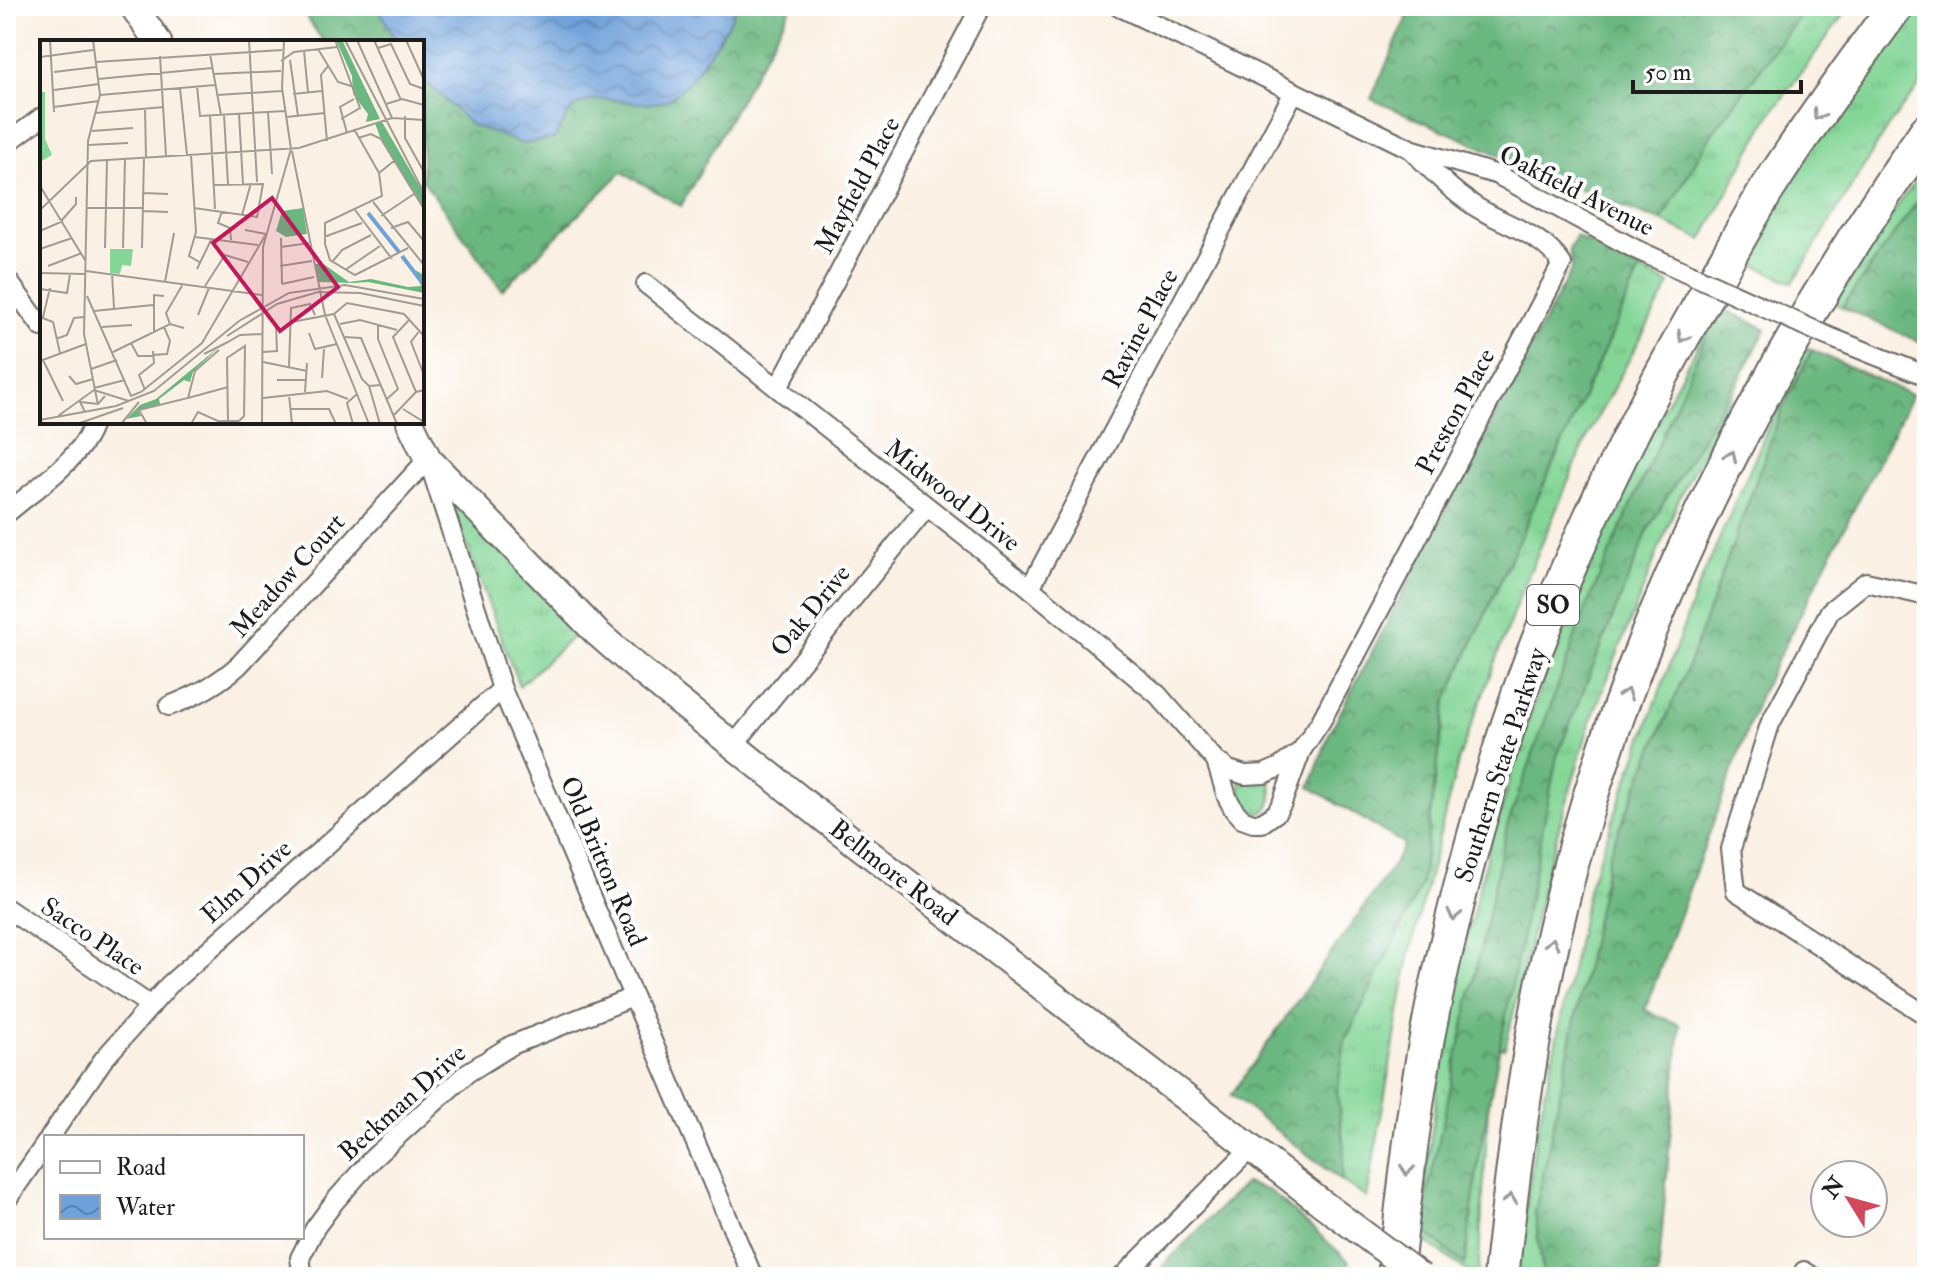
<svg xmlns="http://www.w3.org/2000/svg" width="1933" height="1283" font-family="'IM FELL Double Pica',serif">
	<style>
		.grass { fill: url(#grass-tufts); stroke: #50795a; stroke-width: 2 }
		.forest { fill: url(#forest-crowns); stroke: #446a4e; stroke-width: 2 }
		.water { fill: url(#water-waves); stroke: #465e7b; stroke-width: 2 }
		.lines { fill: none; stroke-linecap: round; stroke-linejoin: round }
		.street-casing { stroke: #6a6662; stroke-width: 22 }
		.secondary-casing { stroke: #6a6662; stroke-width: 30 }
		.highway-casing { stroke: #6a6662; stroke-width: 38 }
		.street { stroke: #fff; stroke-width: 18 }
		.secondary { stroke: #fff; stroke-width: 26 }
		.highway { stroke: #fff; stroke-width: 34 }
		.street-bridge-casing { stroke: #6a6662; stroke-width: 22; stroke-linecap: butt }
		.secondary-bridge-casing { stroke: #6a6662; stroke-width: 30; stroke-linecap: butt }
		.street-bridge { stroke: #fff; stroke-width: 18 }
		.secondary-bridge { stroke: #fff; stroke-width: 26 }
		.oneway { stroke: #999 }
		.labels { text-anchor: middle; stroke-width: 8; stroke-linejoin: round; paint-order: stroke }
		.shield { fill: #fff; stroke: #606060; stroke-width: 2 }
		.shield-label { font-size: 24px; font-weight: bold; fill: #1c1c1c }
		.street-label { font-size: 26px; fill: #1c1c1c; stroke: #fff }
		.inset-river { fill: none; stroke: #6fa1da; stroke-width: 4 }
		.inset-road { fill: none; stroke: #a19b93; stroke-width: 2 }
		.view { fill: #c2185b; fill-opacity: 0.15; stroke: #c2185b; stroke-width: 4 }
		.inset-edge { fill: none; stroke: #1c1c1c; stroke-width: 4 }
	</style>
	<defs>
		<pattern id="grass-tufts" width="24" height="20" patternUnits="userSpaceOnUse" patternTransform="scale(2)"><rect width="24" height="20" fill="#84d697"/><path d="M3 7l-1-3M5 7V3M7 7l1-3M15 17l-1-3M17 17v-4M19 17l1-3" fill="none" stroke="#71b782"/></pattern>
		<pattern id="forest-crowns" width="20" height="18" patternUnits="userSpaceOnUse" patternTransform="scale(2)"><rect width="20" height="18" fill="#6bb780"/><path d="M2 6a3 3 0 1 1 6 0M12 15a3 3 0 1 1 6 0" fill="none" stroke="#579468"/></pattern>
		<pattern id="water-waves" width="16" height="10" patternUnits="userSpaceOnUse" patternTransform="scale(2)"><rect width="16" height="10" fill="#6fa1da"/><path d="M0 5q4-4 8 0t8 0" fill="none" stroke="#5a82b0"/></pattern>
	</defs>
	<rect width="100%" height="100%" fill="#fff"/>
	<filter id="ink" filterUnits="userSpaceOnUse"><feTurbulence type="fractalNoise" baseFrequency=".0125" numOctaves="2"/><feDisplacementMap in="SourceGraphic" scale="16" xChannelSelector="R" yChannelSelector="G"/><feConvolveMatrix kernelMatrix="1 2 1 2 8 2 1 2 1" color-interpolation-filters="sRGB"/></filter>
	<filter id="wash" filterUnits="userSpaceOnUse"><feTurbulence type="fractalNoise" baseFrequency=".006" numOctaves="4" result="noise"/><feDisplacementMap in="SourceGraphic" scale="32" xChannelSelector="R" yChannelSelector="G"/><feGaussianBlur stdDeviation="1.8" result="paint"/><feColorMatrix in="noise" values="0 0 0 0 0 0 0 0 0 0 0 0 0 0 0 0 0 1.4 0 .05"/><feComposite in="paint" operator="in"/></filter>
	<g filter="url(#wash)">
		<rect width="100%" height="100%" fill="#faf0e3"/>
		<g class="grass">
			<path d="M1807 6H1850L1768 118 1702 240 1661 221 1712 134Z"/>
			<path d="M1910 6H1927V76L1889 125 1793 283 1742 259 1770 206Z"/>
			<path d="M1927 163V188L1842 307 1832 302Z"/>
			<path d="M1640 270 1670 284 1588 435 1520 595 1459 758 1409 956 1367 1198 1342 1181 1344 1149 1337 1092 1345 1041 1421 885 1446 702Z"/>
			<path d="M1719 307 1766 329 1680 496 1590 723 1548 865 1505 1048 1492 1046 1478 1277H1475L1418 1236 1446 1024 1491 839 1532 710 1618 490Z"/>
			<path d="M1804 346 1812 350 1783 407 1693 654 1610 851 1535 1213 1543 1277H1517L1535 1141 1589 886 1696 592Z"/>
			<path d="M446 489 579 631 519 686Z"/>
			<path d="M1270 780C1273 794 1274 806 1261 814L1246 811 1242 801 1240 781Z"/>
		</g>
		<g class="forest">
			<path d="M298 6H792L681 206 622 172 502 290 422 179V42H324Z"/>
			<path d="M1412 6H1807L1712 134 1661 221 1596 197 1371 99Z"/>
			<path d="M1927 188V345L1842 307Z"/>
			<path d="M1576 236 1640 270 1446 702 1421 885 1345 1041 1337 1092 1344 1149 1342 1181 1231 1095 1394 864 1404 844 1310 787 1330 732 1572 268 1569 250Z"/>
			<path d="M1719 307 1766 329 1649 528 1557 756 1480 1149 1465 1265 1420 1228 1507 826 1586 607Z"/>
			<path d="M1812 350 1912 395 1761 692 1645 1010 1680 1025 1658 1277H1543L1535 1213 1610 851 1693 654 1783 407Z"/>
			<path d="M1245 1183 1270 1191 1349 1261 1343 1277H1152Z"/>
		</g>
		<path class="water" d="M378 6H737C728 27 687 92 667 100 636 112 597 85 571 111 564 118 560 130 555 138L523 144 471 125 422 78V42H396Z"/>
	</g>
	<g filter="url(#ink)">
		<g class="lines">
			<defs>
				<g id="street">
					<path d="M1118 6 1411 149 1498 175 1635 249"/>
					<path d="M6 144 42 117"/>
					<path d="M6 278 42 327"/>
					<path d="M646 284 1030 588 1158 695 1216 761 1229 770 1245 775 1264 774 1280 767 1301 751"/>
					<path d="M1827 336 1927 376"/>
					<path d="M778 388 981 6"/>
					<path d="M6 514C31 492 87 455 93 422"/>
					<path d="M1030 588 1294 92"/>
					<path d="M1927 596 1866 582 1830 611 1770 724 1731 849 1736 891 1927 1016"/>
					<path d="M169 706C196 696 218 684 239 665L428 459 502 689 753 1277"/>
					<path d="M734 745 926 508"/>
					<path d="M1216 761 1227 797 1234 810 1242 819 1253 823H1262L1276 813 1282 803 1301 751 1321 721 1562 264C1541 233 1507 226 1476 207 1451 191 1431 170 1411 149"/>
					<path d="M6 908 151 1006"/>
					<path d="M50 1137 103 1060 169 985 502 689"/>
					<path d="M6 1201 46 1143"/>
					<path d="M1804 1271 1813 1277"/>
					<path d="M303 1277 300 1258 315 1228 335 1201 372 1159 467 1073 512 1045 633 997"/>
					<path d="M1122 1277 1250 1149"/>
				</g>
				<g id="secondary">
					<path d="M133 6 158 42"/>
					<path d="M410 422 428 459 596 632 636 667 826 820 1323 1204"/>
				</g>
				<g id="highway">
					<path d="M1395 1277C1406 1180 1416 1083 1437 988 1465 862 1500 735 1549 615 1596 498 1652 387 1716 278 1733 248 1750 217 1768 188 1808 126 1852 66 1896 6"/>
					<path d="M1501 1277C1514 1160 1528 1048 1554 933 1619 644 1758 372 1927 131"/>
				</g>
			</defs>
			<use href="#street" class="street-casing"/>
			<use href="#secondary" class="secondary-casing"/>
			<use href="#highway" class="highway-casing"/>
			<use href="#street" class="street"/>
			<use href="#secondary" class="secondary"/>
			<use href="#highway" class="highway"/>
			<defs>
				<path id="street-bridge" d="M1635 249 1827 336"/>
				<path id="secondary-bridge" d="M1323 1204 1421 1277"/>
			</defs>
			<use href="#street-bridge" class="street-bridge-casing"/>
			<use href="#secondary-bridge" class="secondary-bridge-casing"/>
			<use href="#street-bridge" class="street-bridge"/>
			<use href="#secondary-bridge" class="secondary-bridge"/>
		</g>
		<defs><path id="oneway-chevron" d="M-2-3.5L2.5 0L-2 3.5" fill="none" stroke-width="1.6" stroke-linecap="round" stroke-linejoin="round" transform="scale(2)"/></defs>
		<g class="oneway">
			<use href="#oneway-chevron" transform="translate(1818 115) rotate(124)"/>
			<use href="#oneway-chevron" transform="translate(1683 337) rotate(119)"/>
			<use href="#oneway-chevron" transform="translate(1731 456) rotate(-64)"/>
			<use href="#oneway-chevron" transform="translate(1626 694) rotate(-71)"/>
			<use href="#oneway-chevron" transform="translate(1454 915) rotate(103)"/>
			<use href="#oneway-chevron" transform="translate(1552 943) rotate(-78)"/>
			<use href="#oneway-chevron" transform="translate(1407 1170) rotate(97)"/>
			<use href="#oneway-chevron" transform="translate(1510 1199) rotate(-84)"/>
		</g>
	</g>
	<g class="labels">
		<rect class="shield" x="1527" y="585" width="52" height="40" rx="6"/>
		<g class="shield-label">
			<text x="1553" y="613">SO</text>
		</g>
		<g class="street-label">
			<text transform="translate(857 185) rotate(-62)" y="9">Mayfield Place</text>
			<text transform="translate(1577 190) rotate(27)" y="9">Oakfield Avenue</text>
			<text transform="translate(1140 328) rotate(-62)" y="9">Ravine Place</text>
			<text transform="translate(1455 411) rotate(-62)" y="9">Preston Place</text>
			<text transform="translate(953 495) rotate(38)" y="9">Midwood Drive</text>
			<text transform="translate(287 575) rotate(-48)" y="9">Meadow Court</text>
			<text transform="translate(810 610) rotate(-51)" y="9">Oak Drive</text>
			<text transform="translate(1500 765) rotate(-72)" y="9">Southern State Parkway</text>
			<text transform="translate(604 861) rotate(67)" y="9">Old Britton Road</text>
			<text transform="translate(894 872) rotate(38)" y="9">Bellmore Road</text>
			<text transform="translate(246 881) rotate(-42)" y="9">Elm Drive</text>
			<text transform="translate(93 936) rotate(34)" y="9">Sacco Place</text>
			<text transform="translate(402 1102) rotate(-42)" y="9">Beckman Drive</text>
		</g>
	</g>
	<g transform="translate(40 40)">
		<rect width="384" height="384" fill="#faf0e3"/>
		<path d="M70 209H93L91 226 82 225 80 234 70 233Z" fill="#84d697"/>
		<path d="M296 0H302L340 79 326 82 328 74 313 54 312 36ZM342 82 384 154V169L340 97 335 83ZM263 168 267 194 246 197 236 191 242 171ZM282 223 309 242 331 239 368 247 381 246 375 230 384 235V253L328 242 314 243 279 242 275 224ZM180 306 153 332 150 342 144 340 119 359 120 364 98 370 101 376 86 379 100 365 116 359Z" fill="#6bb780"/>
		<path d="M0 52H5V99L12 115 0 122Z" fill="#84d697"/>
		<path class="inset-river" d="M328 173 359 212M362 216 384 245"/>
		<path class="inset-road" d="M10 0 14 72M53 0 60 55 48 101 44 294 58 365M77 0H104M209 0 217 142M295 0 320 68 301 79M305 0 384 153M317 0 352 78M334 0 361 60M366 0 384 40M338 8 351 4 370 44 384 49M278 9 298 42 311 46M264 11 268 52M170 14 181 75M120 16 126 116M0 17 53 10M250 20 258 76M241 21 254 12 297 7M56 22 242 10M14 32 56 27M174 34 241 31M58 39 172 28M157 46 160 76 245 71M140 48 147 115M14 50 59 44M253 54 282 51M60 55 175 45M177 55 242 51M346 64 362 59 384 65M14 67 59 61M105 68 106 117M228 72 232 134M55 73 124 67M199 74 203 144M184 75 188 144M170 76 175 169M365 76V98L384 132M246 77 285 73M314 89 339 133M52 91 93 88M307 93 300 67 314 59M318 98 331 94 341 99 384 169M287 101 281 35 288 26M48 105 88 103M252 111 285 275 329 384M151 115 156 192 149 216 161 223M354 121 339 133 342 156 285 183V204L290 220 315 235 368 208M0 146 45 220M103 153 128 154M333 162 384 225M47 168H103M154 168 217 177 223 144 174 145M0 170 51 121 259 108 352 78 384 80M315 170 352 219M103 171 128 172M182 171 178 183 190 188 191 200M202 175 211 143M341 176 374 154M22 180 36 164V157M351 188 368 182 384 201M0 191 23 181M155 197 218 205M284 197 322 183M241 198 242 244M241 207 269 203M65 208 67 121M83 208 85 118M102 208 104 117M0 209 32 198M293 221 302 210 331 195M8 226 42 213M240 226 272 221M157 229 171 200M305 230 340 206M46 231 222 255M0 233 45 234M72 234 74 268M125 242 134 193M242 244 274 237M165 246 185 215 208 222M0 249 27 253 30 234M47 256 91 356 101 352 162 303 226 194 205 190M54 271 113 265M294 274 307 263 364 274 384 296M158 275 169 248M0 277 13 282 20 313M3 277 10 248M370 279 353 297 376 352M252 282 294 274 322 339 329 346 341 345M130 284 126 273 143 244M300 284 320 280 357 290M338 284V299L358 349 347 359M62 287 92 285M380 290 371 302 384 335M114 292V255L124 256M269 293 275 309 297 304M187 296 237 264 278 252 320 253 384 266M305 297 321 298 357 384M16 299 27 295 34 278 44 277M188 302 200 295 222 294M91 303 98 316 127 314 130 301 124 287M73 312 130 284 144 288M223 312 237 311 236 285M164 314 188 302M3 320 23 361M0 321 46 304M223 322 267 331M249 327 251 268 270 264 275 275M51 329 77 320M29 336 36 344 53 339M282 338 284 309M237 340H266M329 346 340 384M54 348 85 340M105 350 99 335 114 323 113 311M265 352 267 323M249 355 252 384M148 358 188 347M223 358 287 351 308 359M250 369H289L296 384M363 369 384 382M45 372 40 362 58 364 65 356M18 376 54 350 89 361M353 376 376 352 384 350M0 380 76 366 114 351 199 281 249 253 305 245 384 259M188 381 187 318 205 306 204 376 199 381M37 384 83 368M81 384 99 362M107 384 99 370 148 358 155 331 179 310M151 384 158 372 178 381H199M222 384 223 207 251 109 242 48 244 0M313 384 307 363 317 354"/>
		<path class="view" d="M232 158 298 247 240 291 173 203Z"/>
		<rect width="384" height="384" class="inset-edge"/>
	</g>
	<rect width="1933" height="1283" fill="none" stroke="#fff" stroke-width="32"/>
	<rect x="44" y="1135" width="260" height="104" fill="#ffffff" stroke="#a4a4a4" stroke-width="2"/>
	<rect x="60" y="1161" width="40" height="12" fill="#ffffff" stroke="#a4a4a4" stroke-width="2"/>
	<text x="116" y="1175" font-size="24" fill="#1c1c1c">Road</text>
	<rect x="60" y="1195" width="40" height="24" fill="url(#water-waves)" stroke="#a4a4a4" stroke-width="2"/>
	<text x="116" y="1215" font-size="24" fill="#1c1c1c">Water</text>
	<g transform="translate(1849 1199) rotate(307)"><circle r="38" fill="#ffffff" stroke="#a4a4a4" stroke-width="2"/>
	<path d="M0-6L14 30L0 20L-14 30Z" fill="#d1495b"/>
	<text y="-12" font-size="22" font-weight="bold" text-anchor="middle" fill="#1c1c1c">N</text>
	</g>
	<path d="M1633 80v12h168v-12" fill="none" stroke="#1c1c1c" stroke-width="4"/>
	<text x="1645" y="80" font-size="24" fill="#1c1c1c" stroke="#ffffff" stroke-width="6" paint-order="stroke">50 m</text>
</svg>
